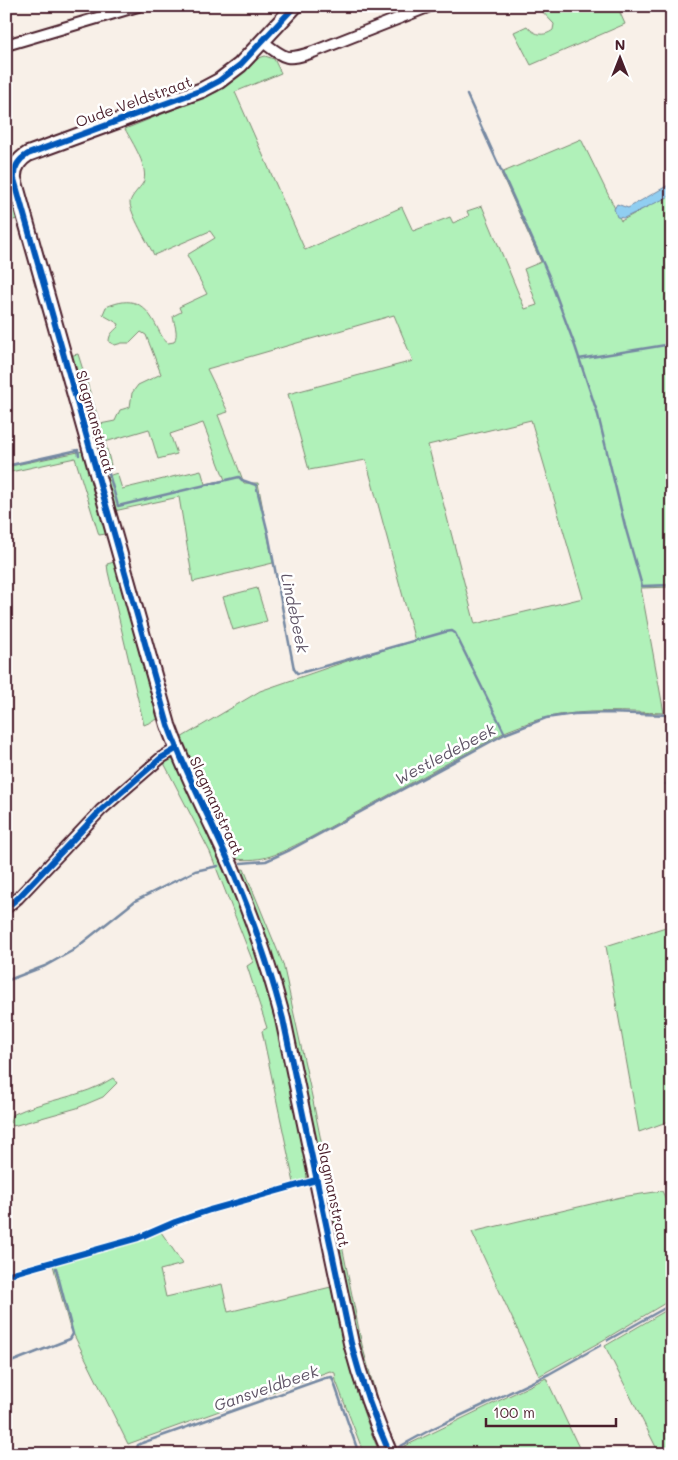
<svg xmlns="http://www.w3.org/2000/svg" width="678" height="1460" font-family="Mali,sans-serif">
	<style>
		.green { fill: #b0f1b9; stroke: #7d8872; fill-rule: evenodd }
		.water { fill: #90cef1; stroke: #7488a2 }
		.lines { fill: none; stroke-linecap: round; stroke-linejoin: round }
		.stream { stroke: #7488a2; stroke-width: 2.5 }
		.street-casing { stroke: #4a1f2b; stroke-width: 14 }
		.secondary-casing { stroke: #4a1f2b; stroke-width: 18 }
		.street { stroke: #fff; stroke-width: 10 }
		.secondary { stroke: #fff; stroke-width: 14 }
		.cycleway-casing { stroke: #fff; stroke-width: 9 }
		.cycleway { stroke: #0057b8; stroke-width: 6 }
		.labels { text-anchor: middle; stroke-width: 5; stroke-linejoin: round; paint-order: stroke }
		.street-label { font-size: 15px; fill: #4a1f2b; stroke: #fff }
		.water-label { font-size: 16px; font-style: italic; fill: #5f5466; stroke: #fff }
	</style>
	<rect width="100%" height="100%" fill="#f8f0e8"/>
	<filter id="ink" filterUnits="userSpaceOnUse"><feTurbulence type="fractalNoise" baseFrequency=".02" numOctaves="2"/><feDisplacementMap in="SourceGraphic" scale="10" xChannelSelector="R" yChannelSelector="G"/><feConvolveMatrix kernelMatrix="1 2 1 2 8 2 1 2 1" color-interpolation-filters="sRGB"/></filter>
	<g filter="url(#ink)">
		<g class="green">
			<path d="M537 6H617L625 24 531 65 514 32 527 26C534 35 544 37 553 30L554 24Z"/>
			<path d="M265 56 274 59 281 73 235 92 305 250 402 207 413 231 450 217 453 223 469 216 467 211 482 206 525 309 537 305 524 269 541 262 501 173 581 139 621 221 672 193V587L641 588 664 713C626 712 585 709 548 717 534 720 520 726 507 731L304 841C277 854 266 862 234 859L179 739 260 691 353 659 415 641 366 460 309 470 288 394 413 361 394 315 207 369 228 412 218 415 244 483H258L273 563 193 582 179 497 114 511 105 477 117 473 122 489 201 470 205 484 225 480 203 423 170 434 177 454 158 459 149 429 105 442 111 465 101 467 69 356 78 354 100 424 115 421 120 410 130 407 132 393 138 385 161 374 146 335 141 332 130 343H122L115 345 109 342C109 334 113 332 118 327L119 324 105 316 103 314 106 307C132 296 144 302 157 327 161 334 162 339 168 343L174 342C179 333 174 325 173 316L181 312 179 307 207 294 187 255 215 238 210 231 154 255C149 245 129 212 130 202 132 195 139 189 143 183 150 169 132 142 125 129L217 92 244 72 259 58ZM531 420 583 598 475 624 428 445Z"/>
			<path d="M6 183 17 219 6 222Z"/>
			<path d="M83 451 106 534 99 535 75 458 6 473V467Z"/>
			<path d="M114 562 158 719 144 725 108 572 107 564Z"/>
			<path d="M257 588 267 621 233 630 223 597Z"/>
			<path d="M173 758 222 867 243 916 260 960 277 1024 307 1165 308 1174 306 1179 294 1183 262 1031 267 1028 247 966 253 962 210 852 164 763Z"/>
			<path d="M244 869 283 964 313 1101 362 1345 381 1413 395 1444 392 1445 381 1422 358 1349 304 1087 276 967 238 870Z"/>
			<path d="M672 925V1120L639 1132 606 946Z"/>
			<path d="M113 1078 117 1083 103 1097 77 1108 13 1126 10 1122 12 1115C44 1099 83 1098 113 1078Z"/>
			<path d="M662 1191 672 1212V1299L600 1342 539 1376 472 1232 621 1197Z"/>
			<path d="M161 1232 183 1264 160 1270 166 1297 222 1284 228 1312 331 1287C343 1344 356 1400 380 1454H364L336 1381 335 1373 330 1371 128 1444 69 1325 53 1265 137 1241Z"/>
			<path d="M672 1307V1454H654L658 1451 605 1346Z"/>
			<path d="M546 1378 582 1454H401L399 1449Z"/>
		</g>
		<path class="water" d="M672 183V195L624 218 617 217 614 209 617 204 628 208Z"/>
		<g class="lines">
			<g class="stream">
				<path d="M467 95 548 274 575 346 598 415 625 526 642 586 672 585"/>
				<path d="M579 359 672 344"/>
				<path d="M102 449 118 506 239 477 242 480 256 485 268 533 294 669 297 673H300L445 632 452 631 455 633 505 734"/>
				<path d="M6 466 78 450 79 455"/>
				<path d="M666 784H672"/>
				<path d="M241 863 266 861 290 850 505 734 546 718 574 714 605 713 672 715"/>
				<path d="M6 981 45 966 72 951 135 901 195 871 218 866"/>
				<path d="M608 1340 672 1304"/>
				<path d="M6 1364 70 1339 73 1334 56 1268"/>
				<path d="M399 1447 432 1429 549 1374 601 1345"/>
				<path d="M138 1454 137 1448 138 1445 142 1443 325 1378 332 1377 359 1454"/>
			</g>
			<defs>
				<g id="street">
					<path d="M262 41C285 59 286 61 313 52L430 6"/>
					<path d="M6 45 138 6"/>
					<path d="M6 908 18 898 101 810 161 758 176 749"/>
				</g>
				<path id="secondary" d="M295 6 240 65 219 81 202 90 28 154C18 160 13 168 14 179L168 725C186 775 212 822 233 871 253 919 270 969 283 1019L351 1343C361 1381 374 1418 390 1454"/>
			</defs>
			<use href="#street" class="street-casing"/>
			<use href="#secondary" class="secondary-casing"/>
			<use href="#street" class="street"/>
			<use href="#secondary" class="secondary"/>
			<defs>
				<g id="cycleway">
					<path d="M295 6 240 65 219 81 202 90 28 154C18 160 13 168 14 179L168 725C186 775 212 822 233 871 253 919 270 969 283 1019L351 1343C361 1381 374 1418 390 1454"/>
					<path d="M6 908 18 898 101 810 161 758 176 749"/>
					<path d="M6 1275 138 1238 175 1222 210 1210 316 1180"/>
				</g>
			</defs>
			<use href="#cycleway" class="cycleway-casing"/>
			<use href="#cycleway" class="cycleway"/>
		</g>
	</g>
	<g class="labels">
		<g class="street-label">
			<text transform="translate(134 102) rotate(-20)" y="5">Oude Veldstraat</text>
			<text transform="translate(95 422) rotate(74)" y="5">Slagmanstraat</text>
			<text transform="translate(216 806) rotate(65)" y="5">Slagmanstraat</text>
			<text transform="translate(333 1195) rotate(78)" y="5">Slagmanstraat</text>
		</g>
		<g class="water-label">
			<text transform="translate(295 613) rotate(78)" y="6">Lindebeek</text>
			<text transform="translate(445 754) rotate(-28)" y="6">Westledebeek</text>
			<text transform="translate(266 1388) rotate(-19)" y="6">Gansveldbeek</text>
		</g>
	</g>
	<rect width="678" height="1460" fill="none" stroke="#fff" stroke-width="25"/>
	<rect x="12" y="12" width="653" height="1435" fill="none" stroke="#4a1f2b" stroke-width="2" filter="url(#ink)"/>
	<g transform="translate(620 58)" stroke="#ffffff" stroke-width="4" paint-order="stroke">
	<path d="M0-4L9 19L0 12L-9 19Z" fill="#4a1f2b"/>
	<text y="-8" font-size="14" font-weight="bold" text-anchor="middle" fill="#4a1f2b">N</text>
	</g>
	<path d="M486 1418v8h130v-8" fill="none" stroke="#4a1f2b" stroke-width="2.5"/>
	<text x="493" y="1418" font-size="15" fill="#4a1f2b" stroke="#ffffff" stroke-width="4" paint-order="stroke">100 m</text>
</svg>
